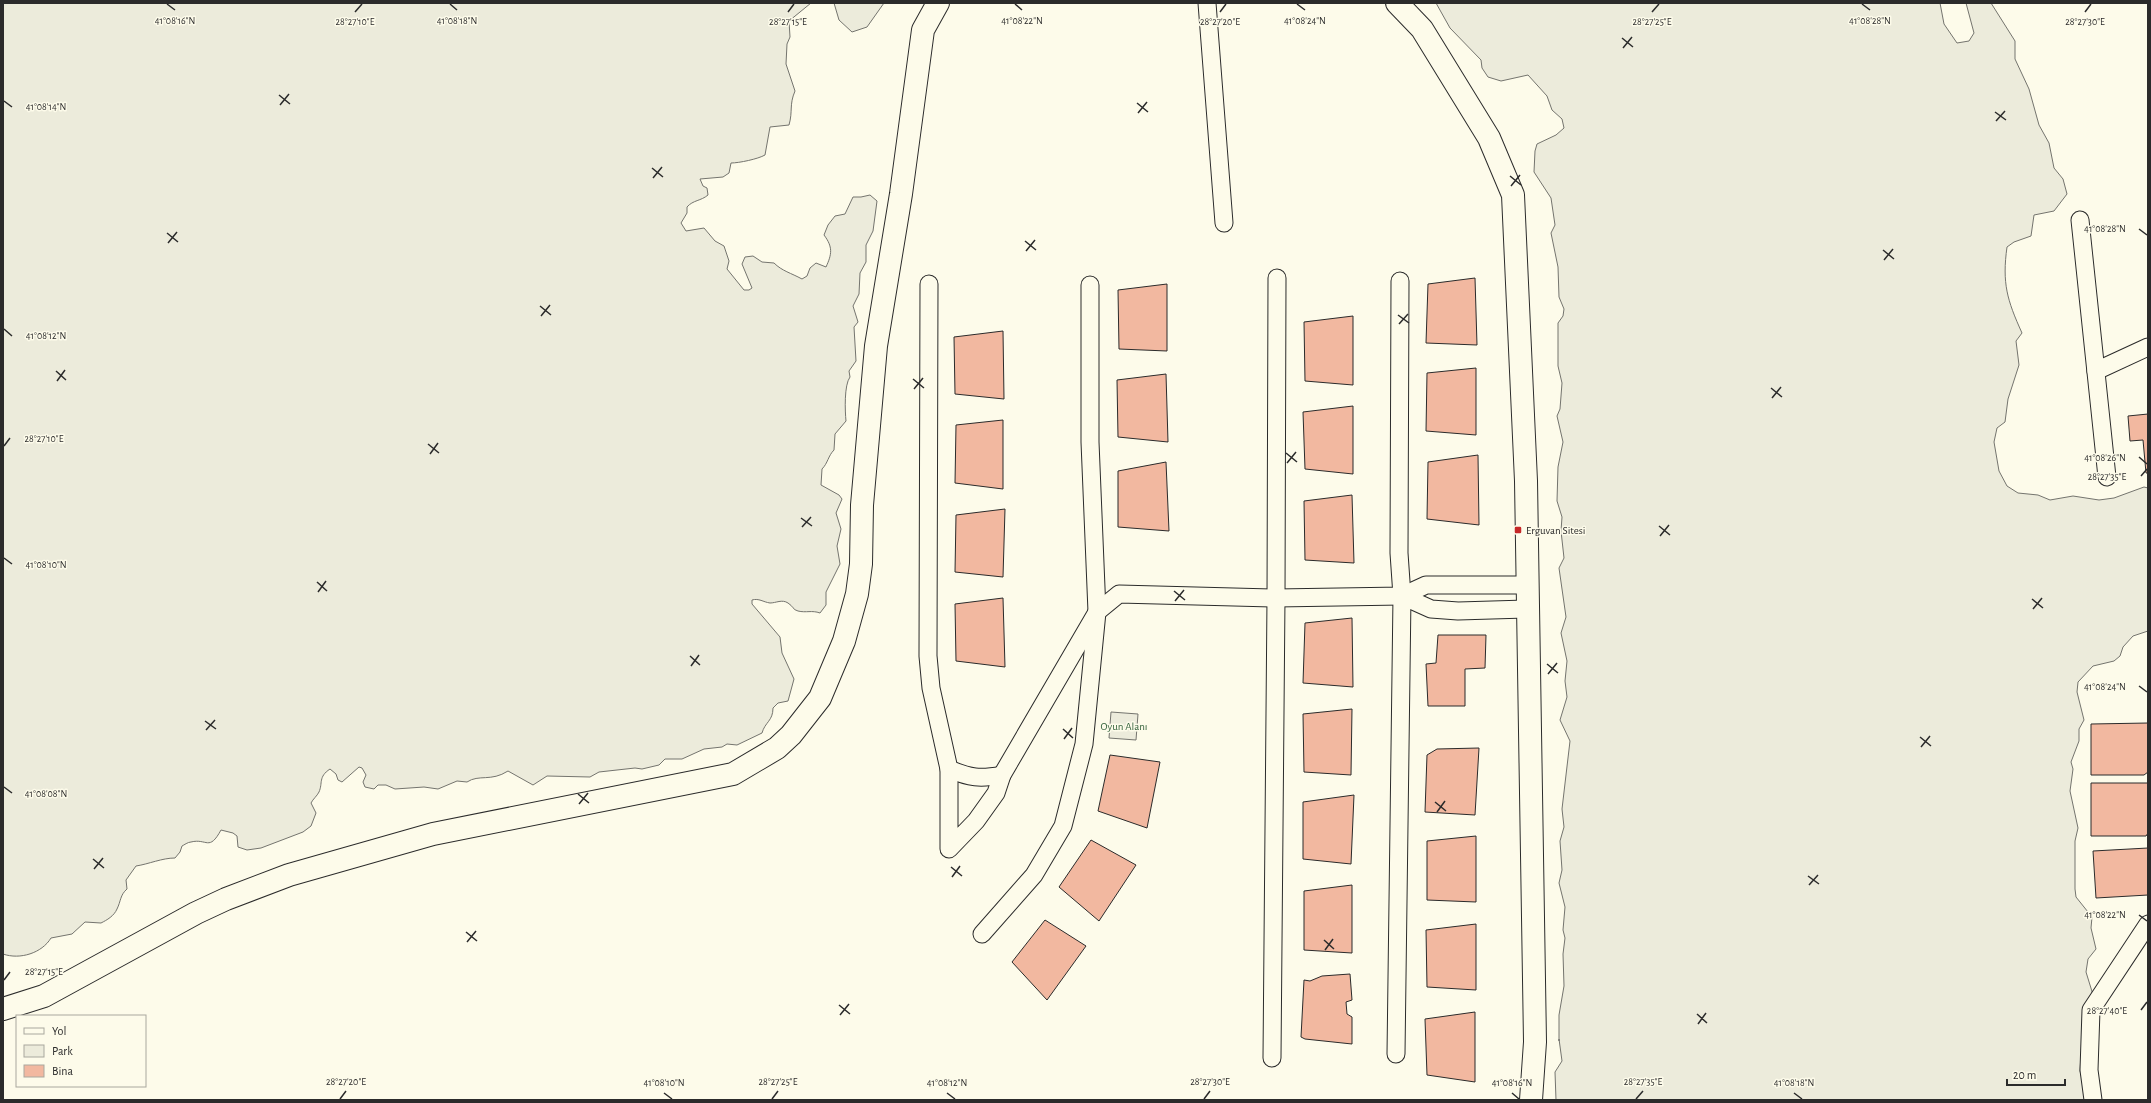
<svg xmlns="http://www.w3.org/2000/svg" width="2151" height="1103" font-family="'Alegreya Sans',sans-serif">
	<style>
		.green { fill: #ecebdb; stroke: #74746e }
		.building { fill: #f2b8a0; stroke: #2b2b2b }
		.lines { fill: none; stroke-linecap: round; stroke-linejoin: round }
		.minor-casing { stroke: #2b2b2b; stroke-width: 19 }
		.tertiary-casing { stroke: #2b2b2b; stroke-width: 24 }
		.minor { stroke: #fdfbea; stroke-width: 17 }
		.tertiary { stroke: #fdfbea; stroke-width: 22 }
		.ticks { fill: none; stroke: #2b2b2b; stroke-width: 1.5 }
		.poi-dot { fill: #c62828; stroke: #fdfbea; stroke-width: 1.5 }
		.labels { text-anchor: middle; stroke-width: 3; stroke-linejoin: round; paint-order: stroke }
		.poi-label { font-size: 11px; fill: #2b2b2b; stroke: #fdfbea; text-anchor: start }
		.park-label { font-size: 11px; fill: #34623c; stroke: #fdfbea }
		.ticks-label { font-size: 10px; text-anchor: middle; fill: #2b2b2b; stroke: #fdfbea; stroke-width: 3; stroke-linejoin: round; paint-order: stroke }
	</style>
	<rect width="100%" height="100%" fill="#fdfbea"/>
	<g class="green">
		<path d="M3 3H811L789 21 790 37 787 44 786 64 795 91C789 105 793 111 789 125L770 127 765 155C758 159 739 163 731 163L729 173 723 177 700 179 703 186 707 188 708 195C701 201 693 200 687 207V213L681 223 686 231 704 228 715 241 724 246 729 261 727 269 744 290H749L752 288 742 264 745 257 753 256 762 262 774 263C782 271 791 273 802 279L807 276 810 268 816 263 826 267C832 254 833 247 824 235L828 225 835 216 845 214 853 197H861L870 195 877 201 873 231 866 245V262L860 273 859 294 853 306 858 322 854 327 856 361 849 371 850 377C844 385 845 411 846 421L835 434 834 450C828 456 828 463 822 469L821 485 839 495 842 499 836 513 841 529 837 546 840 564 826 592V605L820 613C812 610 806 613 798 611 793 610 793 606 788 603 782 599 776 603 770 603 763 602 759 598 752 600V604L780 637 782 653 794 679 788 701 778 703 773 708C773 721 765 722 762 733L737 745 727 744 722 747 704 749 682 759H665L659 765 642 769 635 768 599 772 590 777 547 776 533 785 508 771C491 782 479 774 467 782L457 781 438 789 424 787 395 789 386 785H378L374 789 365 787 363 782 366 775 362 768 359 767 342 782 338 780 336 774 330 769C318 777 323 783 319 792 317 796 313 799 311 803L316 813 311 826 303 832 261 848 247 850 238 847 237 836 233 833 221 830C209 852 207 838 191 842 188 842 184 845 182 846L180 852 175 858C162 858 149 864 136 866L126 880 127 889C120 895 121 901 117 909 114 916 107 920 101 923L85 922 72 934 51 938C42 953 20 960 3 954Z"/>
		<path d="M834 3H884L867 27 852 32 839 20Z"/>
		<path d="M1436 3H1940L1944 24 1957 43 1969 41 1974 33 1966 3H1991L2015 41V59L2029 89 2039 125 2049 143 2054 168 2063 179 2067 194 2054 211 2034 215 2031 236 2014 242 2007 247C2002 283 2007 300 2022 333L2016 341 2019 365 2008 399 2005 422 1997 428 1994 442 1999 471 2007 486 2018 493 2038 495 2050 500 2073 496 2099 500 2114 498 2144 487 2148 488V631L2133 636 2123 647 2120 656 2114 661 2093 666 2078 682 2077 692 2084 720 2079 729V741L2071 762 2073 769 2070 791 2078 828 2075 841V889L2076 897 2092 917 2091 928 2096 949 2088 959 2086 972 2098 1011 2081 1055 2080 1071 2088 1100H1556L1555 1072 1562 1061 1559 1039V1041V1015L1564 986 1563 954 1565 938 1563 930 1565 907 1559 883 1562 870 1560 841 1564 827 1562 809 1570 741 1560 720 1567 697 1565 681 1567 661 1561 633 1566 617 1559 568 1564 558 1561 531 1562 517 1557 501 1558 467 1563 442 1557 416 1560 409 1562 383 1558 366V323L1563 316 1564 309 1559 297 1558 267 1551 233 1555 225 1551 198 1534 172 1535 151 1537 144 1556 135 1564 128 1562 119 1552 110 1547 96 1528 75 1501 81 1488 77 1482 68 1481 60 1450 28Z"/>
		<path d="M1111 712 1138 714 1136 740 1109 738Z"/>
	</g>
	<g class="building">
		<path d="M1475 278 1477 345 1426 343 1428 284Z"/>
		<path d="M1167 284V351L1119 349 1118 290Z"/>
		<path d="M1353 316V385L1305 381 1304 322Z"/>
		<path d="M1003 331 1004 399 955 394 954 337Z"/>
		<path d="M1476 368V435L1426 431 1427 373Z"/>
		<path d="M1166 374 1168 442 1118 437 1117 380Z"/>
		<path d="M1353 406V474L1305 469 1303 412Z"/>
		<path d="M2148 414V473H2146L2143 440 2130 441 2128 416Z"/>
		<path d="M1003 420V489L955 483 956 425Z"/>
		<path d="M1478 455 1479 525 1427 519 1428 462Z"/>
		<path d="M1166 462 1169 531 1118 527V471Z"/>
		<path d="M1352 495 1354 563 1305 560 1304 501Z"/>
		<path d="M1005 509 1003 577 955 572 956 515Z"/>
		<path d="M1003 598 1005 667 956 661 955 604Z"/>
		<path d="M1352 618 1353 687 1303 683 1305 623Z"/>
		<path d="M1438 635H1486L1485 668 1465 669V706H1428L1426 664 1436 663Z"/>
		<path d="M1352 709 1351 775 1304 772 1303 714Z"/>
		<path d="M2148 723V772L2144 775H2091V724Z"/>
		<path d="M1479 748 1475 815 1425 812 1427 755 1437 749Z"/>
		<path d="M1110 755 1160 762 1147 828 1098 811Z"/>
		<path d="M2091 783H2148V833L2146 836H2091Z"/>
		<path d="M1354 795 1351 864 1303 859V802Z"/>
		<path d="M1476 836V902L1427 900V841Z"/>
		<path d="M1091 840 1136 865 1099 921 1059 887Z"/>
		<path d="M2148 848V895L2096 898 2093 851Z"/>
		<path d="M1352 885V953L1304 950V891Z"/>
		<path d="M1045 920 1086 946 1047 1000 1012 962Z"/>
		<path d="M1476 924V990L1427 987 1426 930Z"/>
		<path d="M1350 974 1352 1000 1346 1002 1347 1014 1352 1017V1044L1305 1039 1301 1037 1304 980 1310 981 1322 976Z"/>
		<path d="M1475 1012V1082L1427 1075 1425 1019Z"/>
	</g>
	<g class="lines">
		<defs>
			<g id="minor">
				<path d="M1207 3 1224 223"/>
				<path d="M2080 220 2107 477"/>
				<path d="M929 284 928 656 931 688 949 769V849L976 821 996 793 1002 775 1097 612 1119 594 1276 598 1402 596 1426 585H1527"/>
				<path d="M2096 371 2148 347"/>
				<path d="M1402 596 1431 609 1458 611 1527 609"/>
				<path d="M949 769C970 778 980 779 1002 775"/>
				<path d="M982 934 1034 875 1063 826 1084 744 1097 612 1090 442V285"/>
				<path d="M1396 1054 1402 596 1399 553 1400 281"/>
				<path d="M1272 1058 1276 598 1277 278"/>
				<path d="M2093 1100 2089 1070 2091 1010 2148 924"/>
			</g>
			<g id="tertiary">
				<path d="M1397 3 1422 29 1489 138 1513 195 1526 481 1535 1042 1531 1100"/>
				<path d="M3 1009 44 996 196 913 226 899 289 875 433 834 733 774 777 748 791 735 820 698 844 641 857 594 861 564 862 505 876 346 901 194 923 30 938 3"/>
			</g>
		</defs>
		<use href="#minor" class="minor-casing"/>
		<use href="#tertiary" class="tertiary-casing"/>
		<use href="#minor" class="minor"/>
		<use href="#tertiary" class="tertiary"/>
	</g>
	<path class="ticks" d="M167 4 175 10M450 4 457 10M1015 4 1022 10M1297 4 1305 10M1862 4 1870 10M355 12 362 4M788 12 794 4M1220 12 1226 4M1652 12 1659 4M2085 12 2091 4M1622 38 1633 47M1623 48 1632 37M279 95 290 104M4 101 12 107M1137 103 1148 112M280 105 289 94M1995 112 2006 120M1138 113 1147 102M1996 121 2005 111M652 168 663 177M1510 176 1521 185M653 178 662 167M1511 186 1520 175M2139 229 2147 235M167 233 178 242M1025 241 1036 250M168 243 177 232M1883 250 1894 259M1026 251 1035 240M1884 260 1893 249M540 306 551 315M1398 315 1409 323M541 316 550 305M1399 324 1408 314M4 329 12 336M56 371 66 380M913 379 924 388M57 381 65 370M1771 388 1782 397M914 389 923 378M1772 398 1781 387M428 444 439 453M4 446 10 438M1286 453 1297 462M430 454 438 443M2139 457 2147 464M1287 463 1296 452M2141 476 2147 469M801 518 812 526M1659 526 1670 535M802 527 811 517M1660 536 1669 525M4 558 12 564M317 582 327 591M1174 591 1185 600M318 592 326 581M2032 599 2043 608M1175 601 1184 590M2033 609 2042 598M690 656 700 665M1547 664 1558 673M691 666 699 655M1548 674 1557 663M2139 686 2147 692M205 721 216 729M1063 729 1073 738M206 730 215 720M1920 737 1931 746M1064 739 1072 728M1921 747 1930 736M4 787 12 793M578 794 589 803M1435 802 1446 811M579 804 588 793M1437 812 1445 801M93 859 104 868M951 867 962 876M94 869 103 858M1808 876 1819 884M952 877 960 866M1809 885 1818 875M2139 915 2147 921M466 932 477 941M1324 940 1334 949M467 942 476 931M1325 950 1333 939M4 980 10 972M839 1005 850 1014M2141 1010 2147 1002M1697 1014 1707 1023M840 1015 849 1004M1698 1024 1706 1013M664 1093 672 1099M947 1093 955 1099M1512 1093 1519 1099M1794 1093 1802 1099M340 1099 346 1091M772 1099 778 1091M1204 1099 1210 1091M1636 1099 1643 1091"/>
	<rect class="poi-dot" x="1514" y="526" width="8" height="8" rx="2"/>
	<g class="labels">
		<g class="poi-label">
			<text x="1526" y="534">Erguvan Sitesi</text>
		</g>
		<g class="park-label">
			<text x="1124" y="730">Oyun Alanı</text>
		</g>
	</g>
	<g class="ticks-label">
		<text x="175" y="24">41°08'16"N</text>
		<text x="457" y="24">41°08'18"N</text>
		<text x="1022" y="24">41°08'22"N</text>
		<text x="1305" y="24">41°08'24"N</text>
		<text x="1870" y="24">41°08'28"N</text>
		<text x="355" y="25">28°27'10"E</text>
		<text x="1220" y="25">28°27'20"E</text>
		<text x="788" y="25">28°27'15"E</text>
		<text x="1652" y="25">28°27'25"E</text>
		<text x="2085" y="25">28°27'30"E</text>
		<text x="46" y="110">41°08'14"N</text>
		<text x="2105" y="232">41°08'28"N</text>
		<text x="46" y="339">41°08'12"N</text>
		<text x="44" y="442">28°27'10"E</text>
		<text x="2105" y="461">41°08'26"N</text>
		<text x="2107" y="480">28°27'35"E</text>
		<text x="46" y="568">41°08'10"N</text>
		<text x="2105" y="690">41°08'24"N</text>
		<text x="46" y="797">41°08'08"N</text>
		<text x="2105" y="918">41°08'22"N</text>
		<text x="44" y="975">28°27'15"E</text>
		<text x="2107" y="1014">28°27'40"E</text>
		<text x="346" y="1085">28°27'20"E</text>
		<text x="778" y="1085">28°27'25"E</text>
		<text x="1210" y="1085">28°27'30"E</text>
		<text x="1643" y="1085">28°27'35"E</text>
		<text x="664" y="1086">41°08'10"N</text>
		<text x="947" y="1086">41°08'12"N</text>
		<text x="1512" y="1086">41°08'16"N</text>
		<text x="1794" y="1086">41°08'18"N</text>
	</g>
	<rect width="2151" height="1103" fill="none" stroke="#2b2b2b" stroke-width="8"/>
	<rect x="16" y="1015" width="130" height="72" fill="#fdfbea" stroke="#a9a89e"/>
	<rect x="24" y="1028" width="20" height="6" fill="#fdfbea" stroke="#a9a89e"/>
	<text x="52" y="1035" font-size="12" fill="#2b2b2b">Yol</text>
	<rect x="24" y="1045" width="20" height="12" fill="#ecebdb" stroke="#a9a89e"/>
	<text x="52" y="1055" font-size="12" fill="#2b2b2b">Park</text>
	<rect x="24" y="1065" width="20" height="12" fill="#f2b8a0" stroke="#a9a89e"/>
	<text x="52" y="1075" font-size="12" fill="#2b2b2b">Bina</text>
	<path d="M2007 1079v6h58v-6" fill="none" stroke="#2b2b2b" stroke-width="2"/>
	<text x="2013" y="1079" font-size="12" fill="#2b2b2b" stroke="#fdfbea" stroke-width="3" paint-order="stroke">20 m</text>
</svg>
